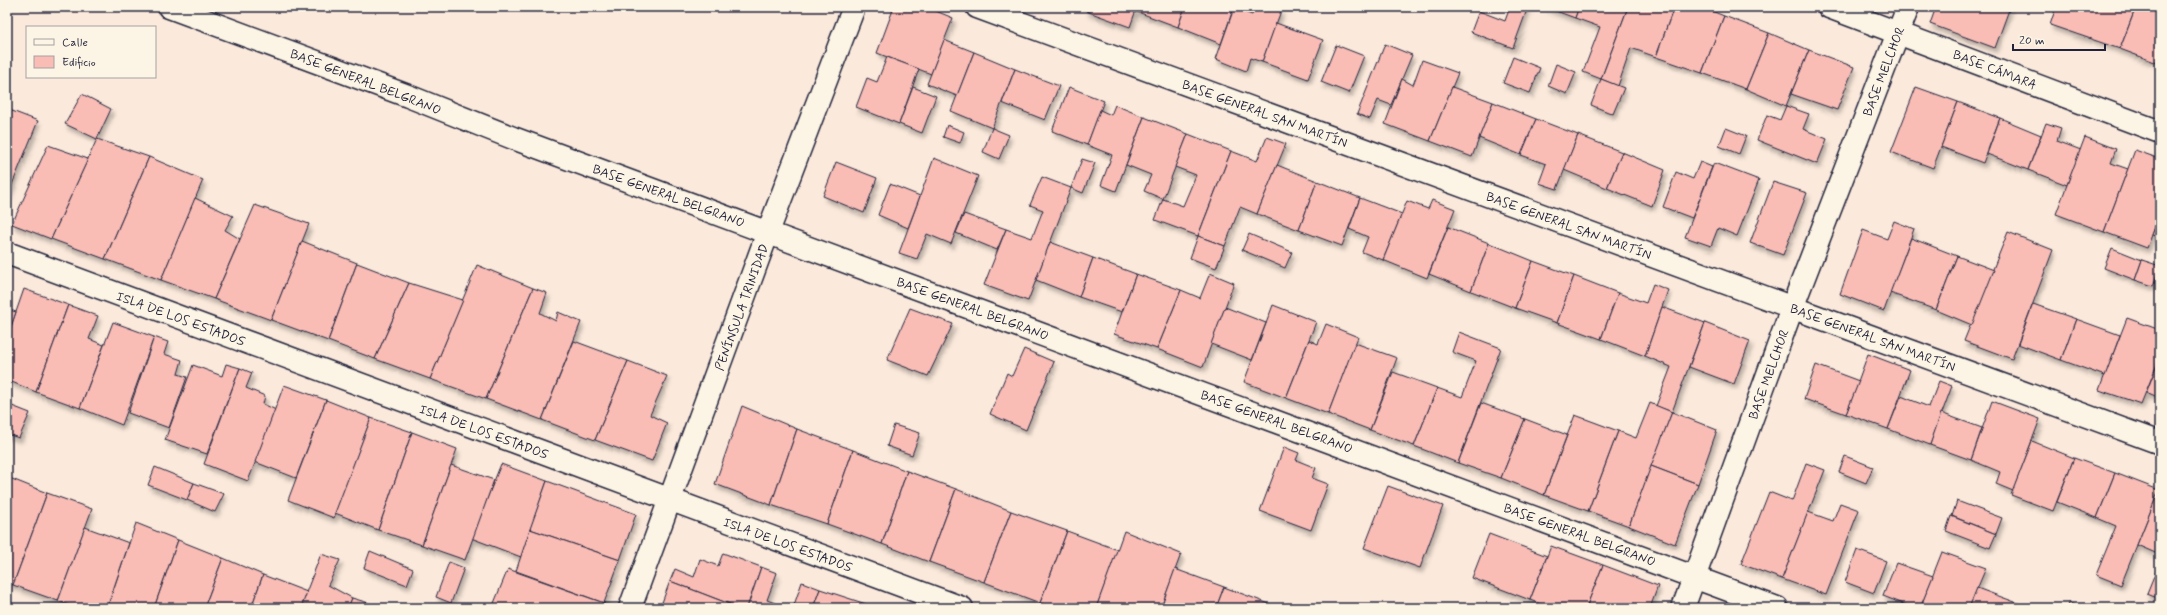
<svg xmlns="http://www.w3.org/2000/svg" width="2167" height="615" font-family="Mynerve,sans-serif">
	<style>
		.building { fill: #f9bdb6; stroke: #22223b; filter: url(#shadow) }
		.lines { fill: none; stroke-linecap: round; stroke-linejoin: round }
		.street-casing { stroke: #22223b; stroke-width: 25 }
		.street { stroke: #fcf5e5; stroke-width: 22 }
		.labels { text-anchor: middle; stroke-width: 4; stroke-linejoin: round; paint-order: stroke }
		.street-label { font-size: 13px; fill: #22223b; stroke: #fcf5e5 }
	</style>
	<defs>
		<filter id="shadow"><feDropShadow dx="2.5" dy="4.5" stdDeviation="2" flood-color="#0004"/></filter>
	</defs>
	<rect width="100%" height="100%" fill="#fbeadc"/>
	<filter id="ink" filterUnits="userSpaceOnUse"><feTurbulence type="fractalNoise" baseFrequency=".025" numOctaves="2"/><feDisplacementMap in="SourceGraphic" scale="8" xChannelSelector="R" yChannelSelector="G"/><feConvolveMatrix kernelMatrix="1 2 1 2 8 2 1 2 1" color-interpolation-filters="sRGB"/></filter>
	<g filter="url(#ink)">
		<g class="building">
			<path d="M894 7H926L953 18 931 74 877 53Z"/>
			<path d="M1088 7H1137L1130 27 1086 11Z"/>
			<path d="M1137 7H1185L1178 27 1135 11Z"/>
			<path d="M1185 7H1234L1221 44 1178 27Z"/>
			<path d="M1256 7H1272L1281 11 1262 62 1250 58 1246 71 1216 59 1234 8 1252 15Z"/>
			<path d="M1510 7H1528L1513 48 1471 32 1479 11 1505 21Z"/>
			<path d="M1545 7H1579L1575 18Z"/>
			<path d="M1579 7H1628L1601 79 1583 72 1600 27 1575 18Z"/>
			<path d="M1628 7H1674L1656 57 1631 48 1618 86 1601 79Z"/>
			<path d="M1674 7H1702L1724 16 1702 73 1656 57Z"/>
			<path d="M1936 7H2010L1995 48 1930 24Z"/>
			<path d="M2056 7H2136L2120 49 2050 25Z"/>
			<path d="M2136 7H2160V64L2120 49Z"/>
			<path d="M1724 16 1769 33 1746 89 1702 73Z"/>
			<path d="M1276 23 1323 40 1308 79 1262 62Z"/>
			<path d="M1769 33 1809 50 1786 106 1746 89Z"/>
			<path d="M944 40 974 52 957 96 927 84Z"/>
			<path d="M1385 44 1412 55 1391 105 1378 100 1370 119 1357 114Z"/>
			<path d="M1336 45 1364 56 1349 93 1321 82Z"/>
			<path d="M1809 50 1854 67 1837 110 1791 94Z"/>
			<path d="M974 52 1015 69 992 128 951 111Z"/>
			<path d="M887 57 919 69 899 124 856 107 867 78 877 82Z"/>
			<path d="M1513 57 1540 68 1530 93 1503 83Z"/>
			<path d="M1422 60 1458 73 1430 141 1385 124 1402 79 1413 85Z"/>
			<path d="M1556 64 1576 72 1567 94 1548 86Z"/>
			<path d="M1015 69 1059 86 1045 120 1002 103Z"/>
			<path d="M1601 79 1624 88 1613 114 1591 105Z"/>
			<path d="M913 87 936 96 922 133 899 124Z"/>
			<path d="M1069 87 1104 101 1087 145 1052 131Z"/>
			<path d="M1452 87 1493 102 1472 157 1430 141Z"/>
			<path d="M1916 87 1958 102 1933 168 1891 152Z"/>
			<path d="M82 94 111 109 97 139 65 124Z"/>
			<path d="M1493 102 1536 119 1521 155 1479 138Z"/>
			<path d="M1958 102 2000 118 1983 163 1941 147Z"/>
			<path d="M1115 105 1144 117 1116 191 1101 185 1112 155 1087 145 1100 110 1111 115Z"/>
			<path d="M1786 106 1809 114 1803 129 1827 139 1817 164 1757 140 1767 115 1780 120Z"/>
			<path d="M7 109 38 121 7 197Z"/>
			<path d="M1144 117 1188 134 1163 199 1144 191 1151 175 1126 165Z"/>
			<path d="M2000 118 2041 135 2028 170 1987 154Z"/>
			<path d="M1536 119 1578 135 1557 189 1539 183 1546 164 1521 155Z"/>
			<path d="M2046 123 2061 128 2057 141 2081 150 2067 185 2028 170Z"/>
			<path d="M947 125 964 132 960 143 943 137Z"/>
			<path d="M992 128 1009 135 999 159 983 152Z"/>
			<path d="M1726 128 1746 136 1739 154 1719 146Z"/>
			<path d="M1188 134 1231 151 1198 236 1155 220 1163 199 1183 206 1196 175 1175 167Z"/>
			<path d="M1578 135 1622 152 1607 188 1564 170Z"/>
			<path d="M1267 137 1286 144 1257 214 1240 207 1225 246 1198 236 1231 151 1257 161Z"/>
			<path d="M2085 137 2116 149 2111 163 2128 169 2104 232 2056 214Z"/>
			<path d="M97 139 149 157 105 259 51 239Z"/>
			<path d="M48 145 88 159 51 239 12 224Z"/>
			<path d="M2135 150 2160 159V214L2147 248 2104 232Z"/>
			<path d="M1622 152 1665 170 1652 206 1607 188Z"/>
			<path d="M149 157 203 180 161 280 105 259Z"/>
			<path d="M934 158 978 176 951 244 927 234 917 259 899 253Z"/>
			<path d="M1082 159 1095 163 1083 193 1071 188Z"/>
			<path d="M836 162 877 178 864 213 823 196Z"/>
			<path d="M1700 162 1712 167 1692 218 1663 207 1676 172 1693 179Z"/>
			<path d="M1714 163 1759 180 1737 236 1718 228 1711 246 1685 237Z"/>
			<path d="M1277 165 1317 181 1299 230 1257 214Z"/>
			<path d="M1042 177 1071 188 1028 301 984 285 1006 229 1032 238 1043 210 1030 205Z"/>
			<path d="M1317 181 1360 198 1342 246 1299 230Z"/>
			<path d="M1773 182 1807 193 1783 255 1750 243Z"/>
			<path d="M890 184 920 196 908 228 878 215Z"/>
			<path d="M195 198 233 216 225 230 240 239 214 299 161 280Z"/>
			<path d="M1360 198 1402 214 1383 260 1362 252 1368 237 1349 229Z"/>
			<path d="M1432 200 1455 209 1427 278 1383 260 1407 201 1428 209Z"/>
			<path d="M255 205 309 224 271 320 214 299Z"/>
			<path d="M964 214 1006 229 997 250 956 233Z"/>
			<path d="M2160 214V237L2152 235Z"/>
			<path d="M1894 221 1914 229 1884 311 1840 294 1863 230 1887 239Z"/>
			<path d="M1448 227 1489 243 1471 291 1429 274Z"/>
			<path d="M2008 232 2053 250 2012 359 1964 341Z"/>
			<path d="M1249 234 1292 252 1285 268 1242 250Z"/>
			<path d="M1198 236 1225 246 1216 268 1190 258Z"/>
			<path d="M1911 238 1957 256 1936 310 1890 293Z"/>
			<path d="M302 241 357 263 328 341 271 320Z"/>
			<path d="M1050 242 1093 258 1079 297 1036 280Z"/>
			<path d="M1489 243 1533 261 1515 308 1471 291Z"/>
			<path d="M2112 248 2142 260 2135 280 2104 268Z"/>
			<path d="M1957 256 1994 270 1972 325 1936 310Z"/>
			<path d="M1093 258 1136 274 1122 312 1079 297Z"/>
			<path d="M2142 260 2160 266 2153 286 2135 280Z"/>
			<path d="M1533 261 1574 276 1557 323 1515 308Z"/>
			<path d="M357 263 409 283 375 359 328 341Z"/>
			<path d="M477 265 533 288 486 399 430 379Z"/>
			<path d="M1210 273 1234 283 1203 367 1157 349 1181 290 1200 298Z"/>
			<path d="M1136 274 1181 290 1157 349 1114 334Z"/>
			<path d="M1574 276 1618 293 1601 339 1557 323Z"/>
			<path d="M409 283 463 300 430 379 375 359Z"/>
			<path d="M1653 284 1668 290 1645 356 1601 339 1618 293 1646 303Z"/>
			<path d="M533 288 547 293 540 313 556 321 558 312 581 322 542 420 486 399Z"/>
			<path d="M24 289 68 305 36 392 7 380V338Z"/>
			<path d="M2033 304 2076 319 2061 360 2018 344Z"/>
			<path d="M68 305 98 316 89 339 104 345 80 408 36 392Z"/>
			<path d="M1273 305 1316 322 1286 398 1244 382Z"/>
			<path d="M1225 307 1266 323 1252 360 1211 344Z"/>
			<path d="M1662 307 1705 323 1672 412 1656 406 1671 367 1645 356Z"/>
			<path d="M910 308 953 324 928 376 887 360Z"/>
			<path d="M7 309 16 312 7 338Z"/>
			<path d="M2127 318 2160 330V357L2141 404 2099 390Z"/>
			<path d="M2076 319 2120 335 2105 376 2061 360Z"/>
			<path d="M113 322 154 337 122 425 80 408Z"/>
			<path d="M1705 323 1750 341 1734 384 1689 367Z"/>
			<path d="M1326 324 1358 337 1328 414 1286 398 1309 340 1318 344Z"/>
			<path d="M1459 332 1501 348 1458 463 1414 446 1437 388 1462 397 1476 361 1452 352Z"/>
			<path d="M154 337 168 342 164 354 182 360 178 374 187 377 169 428 128 413Z"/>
			<path d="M574 341 628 361 595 440 542 420Z"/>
			<path d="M1355 343 1397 358 1370 430 1328 414Z"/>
			<path d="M1024 349 1054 362 1026 430 990 414 1007 373 1012 376Z"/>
			<path d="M1868 354 1910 370 1888 429 1846 414Z"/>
			<path d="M2160 357V399L2146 393Z"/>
			<path d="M628 361 667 376 650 415 667 423 652 461 595 440Z"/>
			<path d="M226 364 240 368 207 454 165 440 193 365 222 376Z"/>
			<path d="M1816 365 1859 381 1846 414 1804 399Z"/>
			<path d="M240 368 252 373 246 388 265 396 263 404 276 410 248 481 204 464Z"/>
			<path d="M1393 372 1437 388 1414 446 1370 430Z"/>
			<path d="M1939 381 1952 386 1930 445 1888 429 1901 396 1929 407Z"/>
			<path d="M284 385 326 400 296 478 255 462Z"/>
			<path d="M326 400 371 418 334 518 288 500Z"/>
			<path d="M1992 401 2040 419 2013 491 1996 484 2000 472 1971 460Z"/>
			<path d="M1481 403 1525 419 1501 478 1458 463Z"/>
			<path d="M1650 403 1672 412 1629 526 1588 511 1618 431 1636 438Z"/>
			<path d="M7 404 30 413 19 438 7 434Z"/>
			<path d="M742 406 797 429 771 505 715 484Z"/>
			<path d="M1672 412 1717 430 1698 484 1651 466Z"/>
			<path d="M1941 413 1982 428 1971 460 1930 445Z"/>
			<path d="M1575 415 1618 431 1588 511 1544 495Z"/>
			<path d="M371 418 412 432 378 530 335 513Z"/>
			<path d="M1525 419 1567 435 1544 495 1501 478Z"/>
			<path d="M894 425 920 433 912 455 887 446Z"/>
			<path d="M797 429 853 450 827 524 771 505Z"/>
			<path d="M412 432 457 449 422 545 378 530Z"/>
			<path d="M2032 441 2074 458 2053 511 2011 495Z"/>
			<path d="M1284 447 1299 453 1296 460 1316 468 1312 478 1328 484 1311 530 1260 511Z"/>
			<path d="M853 450 907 471 882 544 827 524Z"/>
			<path d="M1845 456 1873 467 1866 483 1839 472Z"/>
			<path d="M2074 458 2115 473 2097 518 2057 502Z"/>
			<path d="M1806 463 1825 470 1782 579 1741 564 1769 492 1792 501Z"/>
			<path d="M501 464 547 481 521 557 471 538Z"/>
			<path d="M451 465 494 480 465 560 422 545Z"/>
			<path d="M1651 466 1698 484 1675 544 1629 526Z"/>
			<path d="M155 467 194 483 187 500 148 485Z"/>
			<path d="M907 471 956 489 929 562 882 544Z"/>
			<path d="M2115 473 2159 490 2121 585 2096 575 2116 526 2097 518Z"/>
			<path d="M7 477 47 493 13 585 7 582Z"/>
			<path d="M547 481 636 514 620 560 530 529Z"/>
			<path d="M194 483 224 494 215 512 187 500Z"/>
			<path d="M1388 486 1443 506 1420 568 1364 548Z"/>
			<path d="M956 489 1011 511 984 582 929 562Z"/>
			<path d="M2159 490H2160V555L2137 545Z"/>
			<path d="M47 493 92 509 58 601 13 585Z"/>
			<path d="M1957 501 2002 518 1996 534 1952 516Z"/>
			<path d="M1840 503 1859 510 1826 595 1782 579 1808 512 1833 521Z"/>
			<path d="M1011 511 1067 531 1040 603 984 582Z"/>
			<path d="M1951 516 1996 534 1990 548 1946 531Z"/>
			<path d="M136 523 178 540 154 608H107Z"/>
			<path d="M85 527 129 543 107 608H77L58 601Z"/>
			<path d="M530 529 620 560 604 603 516 571Z"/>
			<path d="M1067 531 1118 550 1096 608H1055L1040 603Z"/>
			<path d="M1124 531 1181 554 1161 608H1096Z"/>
			<path d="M1489 534 1547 556 1530 600 1472 578Z"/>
			<path d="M178 540 223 558 204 608H154Z"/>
			<path d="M1551 546 1603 565 1586 608H1551L1530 600Z"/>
			<path d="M1857 550 1886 561 1874 593 1845 582Z"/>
			<path d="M370 551 413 569 407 585 364 568Z"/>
			<path d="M1942 552 1986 568 1969 608H1920Z"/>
			<path d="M723 553 761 567 747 608H740L670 581 675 569 694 577 700 559 718 566Z"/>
			<path d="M321 554 340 560 328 585 352 598 348 608H300Z"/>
			<path d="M223 558 263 575 251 608H204Z"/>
			<path d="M449 562 464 568 451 603 436 597Z"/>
			<path d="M2160 562V599L2147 594Z"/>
			<path d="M1896 563 1933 576 1920 608H1914L1883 596Z"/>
			<path d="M1603 565 1658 586 1650 608H1586Z"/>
			<path d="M761 567 777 573 767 600 788 608H747Z"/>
			<path d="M508 569 604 603 602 608H492Z"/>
			<path d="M1175 569 1224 587 1216 608H1161Z"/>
			<path d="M263 575 307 592 301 608H251Z"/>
			<path d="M670 581 740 608H660Z"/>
			<path d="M802 582 820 589 813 608H793Z"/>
			<path d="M1224 587 1280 608H1216Z"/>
			<path d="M1977 588 2023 605 2022 608H1969Z"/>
			<path d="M820 589 866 604 864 608H813Z"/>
			<path d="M352 598 372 604 370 608H348Z"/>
			<path d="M2069 603 2082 608H2068Z"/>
		</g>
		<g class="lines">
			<defs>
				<g id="street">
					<path d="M169 7 408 96 513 138 1777 608"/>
					<path d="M977 7 2160 443"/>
					<path d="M1829 7 2160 132"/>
					<path d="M7 253 962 608"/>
					<path d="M630 608 768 232 854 7"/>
					<path d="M1683 608 1792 308 1908 7"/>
				</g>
			</defs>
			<use href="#street" class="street-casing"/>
			<use href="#street" class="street"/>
		</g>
	</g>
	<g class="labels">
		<g class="street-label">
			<text transform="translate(1995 69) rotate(21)" y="5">BASE CÁMARA</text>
			<text transform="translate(1883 71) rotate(-69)" y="5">BASE MELCHOR</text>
			<text transform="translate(366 81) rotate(21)" y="5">BASE GENERAL BELGRANO</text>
			<text transform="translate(1265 113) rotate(20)" y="5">BASE GENERAL SAN MARTÍN</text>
			<text transform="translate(669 195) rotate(20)" y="5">BASE GENERAL BELGRANO</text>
			<text transform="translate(1569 225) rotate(20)" y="5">BASE GENERAL SAN MARTÍN</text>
			<text transform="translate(741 307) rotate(-70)" y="5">PENÍNSULA TRINIDAD</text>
			<text transform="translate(973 308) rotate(20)" y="5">BASE GENERAL BELGRANO</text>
			<text transform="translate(181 318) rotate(20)" y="5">ISLA DE LOS ESTADOS</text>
			<text transform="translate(1873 337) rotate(20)" y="5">BASE GENERAL SAN MARTÍN</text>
			<text transform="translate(1768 374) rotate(-70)" y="5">BASE MELCHOR</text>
			<text transform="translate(1277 421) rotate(20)" y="5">BASE GENERAL BELGRANO</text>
			<text transform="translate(484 431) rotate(20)" y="5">ISLA DE LOS ESTADOS</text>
			<text transform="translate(1580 534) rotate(20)" y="5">BASE GENERAL BELGRANO</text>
			<text transform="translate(788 544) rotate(20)" y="5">ISLA DE LOS ESTADOS</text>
		</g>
	</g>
	<rect width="2167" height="615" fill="none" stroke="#fcf5e5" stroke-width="24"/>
	<rect x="12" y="12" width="2143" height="591" fill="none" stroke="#22223b" stroke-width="1.5" filter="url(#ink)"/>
	<rect x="26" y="26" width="130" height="52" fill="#fcf5e5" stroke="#a5a1a1"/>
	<rect x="34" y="39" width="20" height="6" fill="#fcf5e5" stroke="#a5a1a1"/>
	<text x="62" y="46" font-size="12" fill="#22223b">Calle</text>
	<rect x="34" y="56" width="20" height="12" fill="#f9bdb6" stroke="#a5a1a1"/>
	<text x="62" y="66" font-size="12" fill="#22223b">Edificio</text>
	<path d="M2013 44v6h92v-6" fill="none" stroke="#22223b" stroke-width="2"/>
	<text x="2019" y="44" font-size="12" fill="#22223b" stroke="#fcf5e5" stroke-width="3" paint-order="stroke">20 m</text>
</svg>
